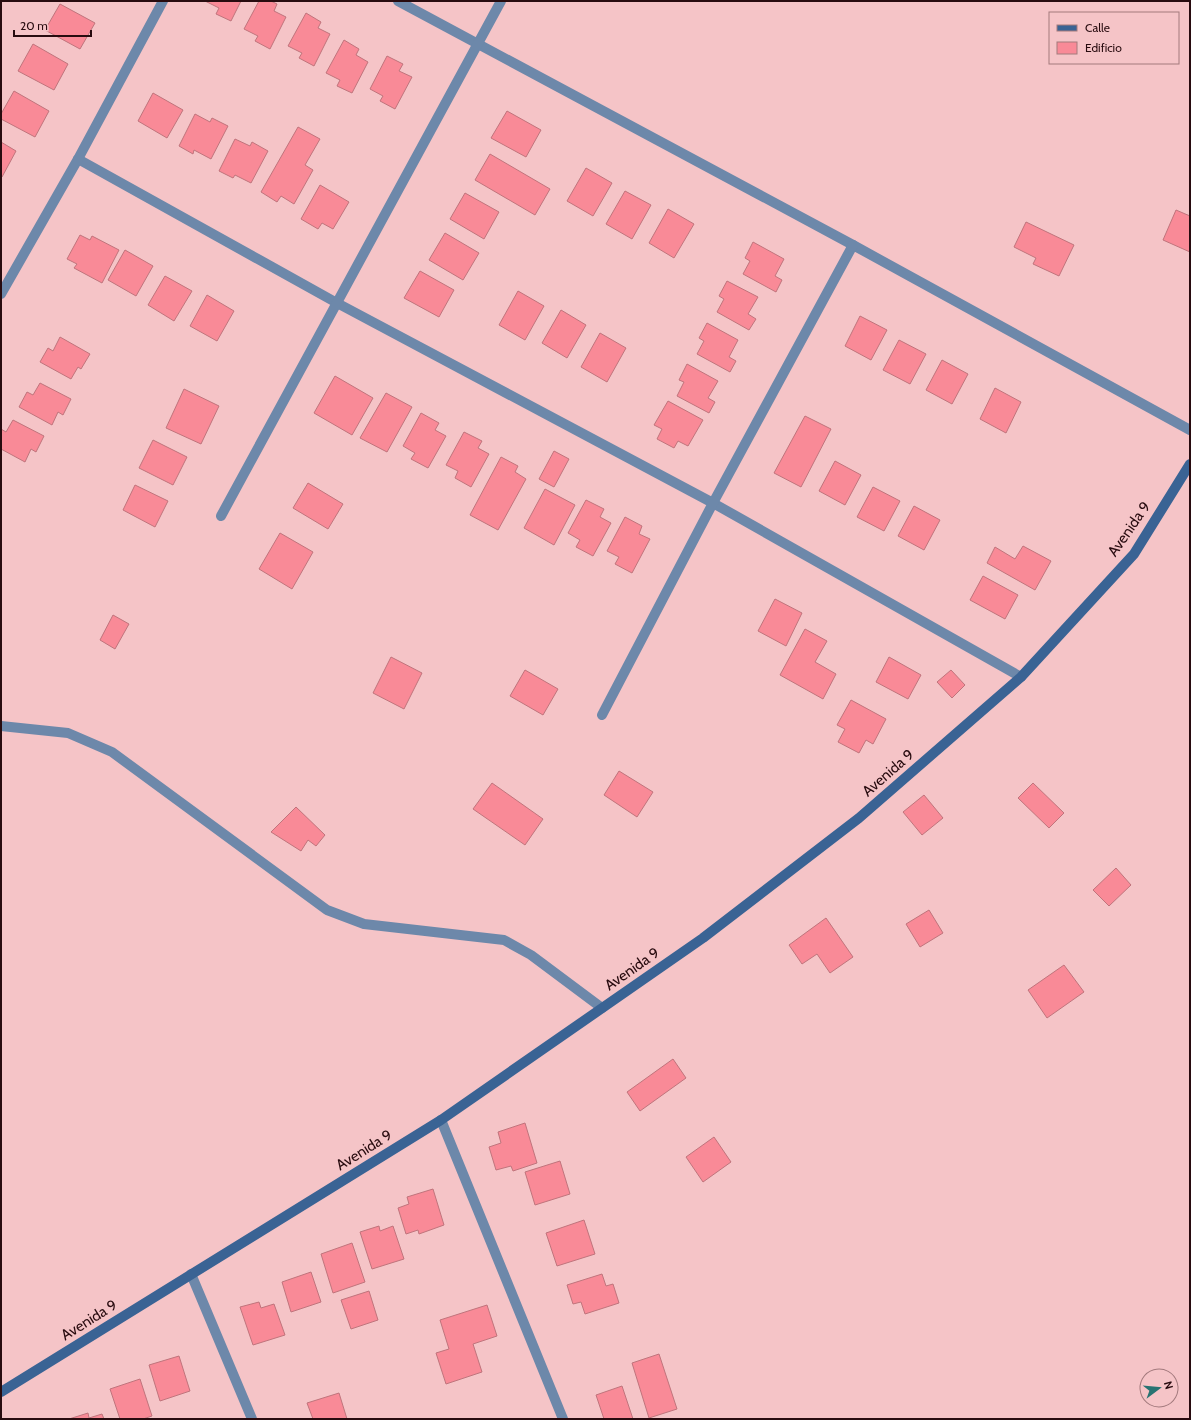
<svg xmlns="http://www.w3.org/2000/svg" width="1191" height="1420" font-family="Cabin,sans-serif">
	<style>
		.building { fill: #f98a97; stroke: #c0747c }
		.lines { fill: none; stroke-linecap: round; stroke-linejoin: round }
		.street { stroke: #6d88aa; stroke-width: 10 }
		.secondary { stroke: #3a6394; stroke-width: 10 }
		.labels { text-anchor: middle; stroke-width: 3.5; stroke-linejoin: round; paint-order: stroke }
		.street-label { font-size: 15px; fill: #280b0f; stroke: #f5c4c7 }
	</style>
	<rect width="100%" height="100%" fill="#f5c4c7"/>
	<g class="building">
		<path d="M205 1H241L231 21 216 14 219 8Z"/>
		<path d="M259 1H271L277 4 274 11 286 17 270 49 255 41 258 36 244 29Z"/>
		<path d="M60 4 95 23 80 49 45 30Z"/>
		<path d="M306 13 321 22 318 28 330 34 314 66 299 58 302 53 288 46Z"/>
		<path d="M344 40 359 49 356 55 368 62 352 93 337 86 340 80 326 73Z"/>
		<path d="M33 44 68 64 54 90 18 71Z"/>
		<path d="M387 56 403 64 399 71 412 77 395 109 380 101 383 96 370 89Z"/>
		<path d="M14 91 49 111 35 137 1 119V114Z"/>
		<path d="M153 93 183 110 167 138 138 121Z"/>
		<path d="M507 111 541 130 526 157 491 138Z"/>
		<path d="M195 114 210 122 212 118 228 126 211 159 194 150 193 154 179 146Z"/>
		<path d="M298 127 320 139 305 165 313 170 294 204 281 196 277 202 261 192Z"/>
		<path d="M235 139 250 146 252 142 268 151 251 183 235 175 233 178 219 171Z"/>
		<path d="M1 142 16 151 2 177H1Z"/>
		<path d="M490 154 550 189 535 215 475 180Z"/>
		<path d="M586 168 612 183 593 216 567 201Z"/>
		<path d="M320 185 349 202 333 229 322 223 318 229 301 219Z"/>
		<path d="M625 191 651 205 632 239 606 224Z"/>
		<path d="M465 193 499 212 484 239 450 219Z"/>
		<path d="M668 209 694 224 674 258 649 243Z"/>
		<path d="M1176 210 1190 216V252L1163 240Z"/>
		<path d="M1026 222 1074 245 1059 276 1033 264 1036 258 1014 247Z"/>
		<path d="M445 233 479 253 463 280 429 260Z"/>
		<path d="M80 235 90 240 92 236 119 250 102 283 74 268 77 264 67 259Z"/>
		<path d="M753 242 784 259 775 276 782 280 776 292 743 274 750 261 745 258Z"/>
		<path d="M125 250 153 266 136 296 108 280Z"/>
		<path d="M420 271 454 290 439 317 404 298Z"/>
		<path d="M165 276 192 291 174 321 148 305Z"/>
		<path d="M727 281 758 297 748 314 756 319 749 330 717 312 724 299 719 296Z"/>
		<path d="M518 291 544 306 525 340 499 325Z"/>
		<path d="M207 295 234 311 217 341 190 326Z"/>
		<path d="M561 310 586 325 567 358 542 343Z"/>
		<path d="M860 316 887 330 871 360 845 346Z"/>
		<path d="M707 323 738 340 729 357 736 361 730 372 697 354 704 341 699 338Z"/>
		<path d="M600 333 626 348 607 382 581 367Z"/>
		<path d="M60 337 90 354 81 369 78 367 71 379 40 362 48 348 53 351Z"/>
		<path d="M899 340 926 354 910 384 883 370Z"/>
		<path d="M942 360 968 374 952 404 926 390Z"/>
		<path d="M687 364 718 381 708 398 715 402 709 413 677 396 684 382 679 380Z"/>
		<path d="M335 376 373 398 352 435 314 413Z"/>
		<path d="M40 383 71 399 63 415 58 412 52 425 19 407 27 392 33 395Z"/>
		<path d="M995 388 1021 402 1006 433 980 419Z"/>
		<path d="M184 389 219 406 201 444 166 428Z"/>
		<path d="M386 393 412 407 387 452 360 438Z"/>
		<path d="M668 401 703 420 688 446 678 441 674 448 657 439 662 429 654 425Z"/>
		<path d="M421 413 439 423 435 430 446 436 428 468 411 459 415 453 403 446Z"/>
		<path d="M805 416 831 429 801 487 774 473Z"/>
		<path d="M13 420 44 436 36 452 31 449 25 462 1 449V429L6 432Z"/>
		<path d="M464 432 482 441 478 448 489 454 471 487 455 478 458 471 446 465Z"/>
		<path d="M153 440 187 457 173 485 139 468Z"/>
		<path d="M554 451 569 459 554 487 539 479Z"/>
		<path d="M501 457 518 466 515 472 526 479 498 530 470 515Z"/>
		<path d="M835 461 861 475 845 505 819 491Z"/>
		<path d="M308 483 343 504 328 529 293 508Z"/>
		<path d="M135 485 168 501 155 527 123 510Z"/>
		<path d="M873 487 900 501 884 531 857 517Z"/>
		<path d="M545 489 575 505 554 545 524 528Z"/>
		<path d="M586 500 604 509 600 517 611 523 593 556 576 547 580 540 568 533Z"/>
		<path d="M914 506 940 520 924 550 898 536Z"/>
		<path d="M625 517 642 526 639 534 650 539 632 573 615 564 619 557 607 551Z"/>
		<path d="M280 533 313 552 292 589 259 569Z"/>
		<path d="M1023 546 1051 561 1035 590 987 563 995 547 1015 559Z"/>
		<path d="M983 576 1018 595 1005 619 970 600Z"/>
		<path d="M775 599 802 613 786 646 758 631Z"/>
		<path d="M113 615 129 624 115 649 100 640Z"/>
		<path d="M805 629 827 641 815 662 836 674 823 699 780 675Z"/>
		<path d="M391 657 422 673 404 709 373 693Z"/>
		<path d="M889 657 921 675 908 699 876 682Z"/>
		<path d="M525 670 558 689 543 715 510 696Z"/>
		<path d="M951 670 965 685 952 698 937 682Z"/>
		<path d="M851 700 886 719 873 744 866 740 859 753 838 742 845 729 837 725Z"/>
		<path d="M619 771 653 792 637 817 604 795Z"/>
		<path d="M492 783 543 819 525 845 473 809Z"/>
		<path d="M1033 783 1064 813 1049 828 1018 798Z"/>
		<path d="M924 795 943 818 922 835 903 812Z"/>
		<path d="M296 807 325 835 316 846 308 840 301 851 271 832Z"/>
		<path d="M1116 868 1131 885 1109 906 1093 890Z"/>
		<path d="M929 910 943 933 920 947 906 924Z"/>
		<path d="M826 918 853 957 830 973 817 954 802 964 789 945Z"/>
		<path d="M1064 965 1084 992 1047 1018 1028 990Z"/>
		<path d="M673 1059 686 1078 640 1111 627 1092Z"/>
		<path d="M525 1123 537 1163 513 1171 511 1166 496 1170 489 1147 501 1143 498 1132Z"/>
		<path d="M714 1137 731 1162 703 1182 686 1157Z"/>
		<path d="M560 1161 570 1194 535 1205 525 1172Z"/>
		<path d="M433 1189 444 1225 419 1234 418 1230 406 1234 398 1208 409 1204 407 1197Z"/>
		<path d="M584 1220 595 1254 557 1266 546 1233Z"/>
		<path d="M379 1226 380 1231 393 1226 404 1259 372 1269 360 1232Z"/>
		<path d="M352 1243 365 1282 333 1293 321 1254Z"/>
		<path d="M311 1272 321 1302 291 1312 282 1282Z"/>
		<path d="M602 1274 606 1286 613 1284 619 1303 585 1314 581 1302 573 1304 567 1285Z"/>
		<path d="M369 1291 378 1320 351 1329 341 1300Z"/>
		<path d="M259 1302 261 1308 274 1304 285 1335 253 1345 240 1307Z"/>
		<path d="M487 1305 497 1336 473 1344 482 1372 446 1384 436 1353 449 1349 440 1320Z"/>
		<path d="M659 1354 677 1409 649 1418 632 1363Z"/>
		<path d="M179 1356 190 1391 160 1401 149 1365Z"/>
		<path d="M140 1379 152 1416 143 1419H120L110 1389Z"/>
		<path d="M622 1386 633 1419H604L596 1395Z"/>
		<path d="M339 1393 347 1419H313L307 1403Z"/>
		<path d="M88 1413 89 1418 102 1414 104 1419H69Z"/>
	</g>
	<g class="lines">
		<g class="street">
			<path d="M398 1 853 245 1190 430"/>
			<path d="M78 159 337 303 713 503 1021 677"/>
			<path d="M1 294 78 159 163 1"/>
			<path d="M221 516 501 1"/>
			<path d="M602 715 713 503 853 245"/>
			<path d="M1 726 68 733 112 752 327 910 364 924 504 940 531 955 602 1008"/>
			<path d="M441 1120 563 1419"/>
			<path d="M191 1274 252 1419"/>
		</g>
		<path class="secondary" d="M1 1392 441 1120 703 938 859 818 1021 677 1134 554 1190 464"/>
	</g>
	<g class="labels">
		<g class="street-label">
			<text transform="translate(1129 529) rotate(-55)" y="5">Avenida 9</text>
			<text transform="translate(888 773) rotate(-41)" y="5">Avenida 9</text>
			<text transform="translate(632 969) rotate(-35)" y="5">Avenida 9</text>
			<text transform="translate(364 1150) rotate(-32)" y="5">Avenida 9</text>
			<text transform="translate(89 1320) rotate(-32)" y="5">Avenida 9</text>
		</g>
	</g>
	<rect width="1191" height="1420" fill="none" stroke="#280b0f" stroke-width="4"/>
	<rect x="1049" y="12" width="130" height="52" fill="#f5c4c7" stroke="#a37a7d"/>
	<rect x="1057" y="25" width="20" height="6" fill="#3a6394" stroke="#a37a7d"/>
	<text x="1085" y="32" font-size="12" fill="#280b0f">Calle</text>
	<rect x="1057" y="42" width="20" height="12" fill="#f98a97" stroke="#a37a7d"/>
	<text x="1085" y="52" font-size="12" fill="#280b0f">Edificio</text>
	<g transform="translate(1159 1388) rotate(74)"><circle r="19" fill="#f5c4c7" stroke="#a37a7d"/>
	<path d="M0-3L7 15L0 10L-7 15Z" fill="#287372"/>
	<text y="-6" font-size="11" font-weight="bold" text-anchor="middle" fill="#280b0f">N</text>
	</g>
	<path d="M14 30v6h77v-6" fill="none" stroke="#280b0f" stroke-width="2"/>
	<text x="20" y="30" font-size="12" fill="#280b0f" stroke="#f5c4c7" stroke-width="3" paint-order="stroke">20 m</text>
</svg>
